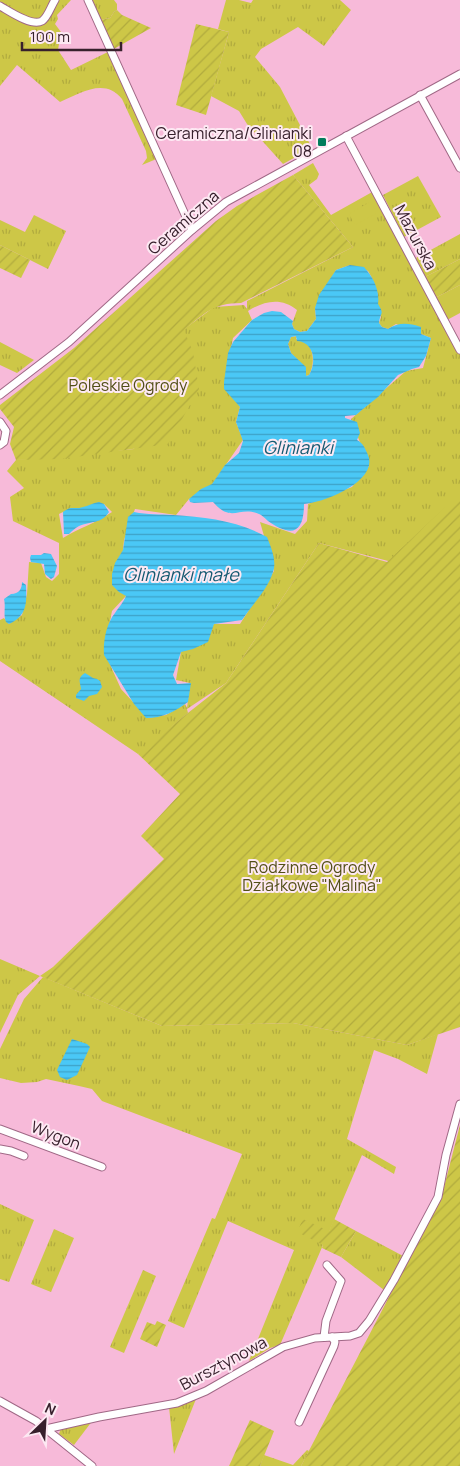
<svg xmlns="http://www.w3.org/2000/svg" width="460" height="1466" font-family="Manrope,sans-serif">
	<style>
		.grass { fill: url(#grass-tufts); fill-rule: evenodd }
		.garden { fill: url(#garden-furrows) }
		.pitch { fill: #cdc747 }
		.water { fill: url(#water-rules); fill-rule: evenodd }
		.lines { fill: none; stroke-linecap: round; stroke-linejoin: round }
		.minor-casing { stroke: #a06886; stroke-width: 9 }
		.minor { stroke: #fff; stroke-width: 7 }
		.poi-dot { fill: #007d5c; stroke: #fde9f3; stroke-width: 2 }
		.labels { text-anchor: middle; stroke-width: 4; stroke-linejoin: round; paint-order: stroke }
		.poi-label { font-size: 16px; fill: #37202c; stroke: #fde9f3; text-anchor: end }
		.street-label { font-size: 16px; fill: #37202c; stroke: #fde9f3 }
		.park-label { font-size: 16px; fill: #524f17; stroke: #fde9f3 }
		.water-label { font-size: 18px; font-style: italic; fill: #165a72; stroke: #fde9f3 }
	</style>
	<defs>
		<pattern id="grass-tufts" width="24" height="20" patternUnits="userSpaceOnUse" patternTransform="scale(1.25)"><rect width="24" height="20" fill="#cdc747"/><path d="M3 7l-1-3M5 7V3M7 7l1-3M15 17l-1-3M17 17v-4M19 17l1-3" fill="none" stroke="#b1ab3e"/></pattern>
		<pattern id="garden-furrows" width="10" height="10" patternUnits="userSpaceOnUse" patternTransform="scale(1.25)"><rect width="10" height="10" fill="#cdc747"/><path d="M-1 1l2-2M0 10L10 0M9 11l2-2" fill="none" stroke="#b1ab3e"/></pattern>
		<pattern id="water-rules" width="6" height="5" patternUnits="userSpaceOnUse" patternTransform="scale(1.25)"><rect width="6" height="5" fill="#4ac8f6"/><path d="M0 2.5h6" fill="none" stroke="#3ea2c7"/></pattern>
	</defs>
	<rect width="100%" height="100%" fill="#f7bad9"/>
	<g class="grass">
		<path d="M0 0H53L40 19 33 20 0 4Z"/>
		<path d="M57 0H71L57 15 58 19 55 24 61 32 58 50 71 70 110 51 159 158 142 165 147 158 146 151 122 99C105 77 80 93 60 102L17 65 0 86V8L42 23Z"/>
		<path d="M91 0H114L117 4V10L114 12 110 18 100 20Z"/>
		<path d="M226 0H239L251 3 253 0H340L351 10 324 46 298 27 261 49 255 57 280 87 312 148 283 164 247 124 239 111 211 96 229 32 218 29Z"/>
		<path d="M313 163 319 174 317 179 309 185 331 215 374 191 453 342 452 344 457 345 460 350V496L392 562 319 543 226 683 187 709 188 713 138 754 0 661V620L4 618 9 624 22 615 27 594 29 562 41 563 46 577 52 581 59 574V543L13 521 10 497 24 488 7 471 16 460 134 449 183 330 214 307 244 305 247 309V301L353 247 293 175ZM350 265 368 271 372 278 378 295 377 304 381 317 379 323 382 327 388 329 396 324 431 338 423 368 406 371 351 419 369 466 352 487 308 504 307 521 295 534 260 522 274 571 240 624H214L181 652 176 680 190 683 187 708 185 704 166 715 148 718 121 689 104 651 112 611 126 596 123 550 124 540 135 509 176 515 189 499 209 489 243 440 236 422 240 407 226 373 233 338 252 320 248 311C264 301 281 297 297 310L292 324 294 329 300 332 307 331 316 319 315 308 336 270ZM104 504 112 512C96 523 79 528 63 538L59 514 63 512Z"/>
		<path d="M418 176 441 217 404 237 383 195Z"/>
		<path d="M34 215 66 231 48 269 0 245V220L25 232Z"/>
		<path d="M460 234V259L425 277 416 258Z"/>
		<path d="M297 336 296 339C300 340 305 341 307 344 315 351 314 367 309 375L306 376V370L291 353 288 344 291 337Z"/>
		<path d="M0 342 34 360 17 373 0 365Z"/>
		<path d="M0 959 40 976 18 995 0 1033Z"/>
		<path d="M43 977 162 1026 293 1023 407 1045 438 1034 427 1074 398 1059 374 1050 347 1139 396 1167 394 1174 362 1155 329 1232 304 1220 323 1245 280 1345 270 1348 249 1361 294 1250 228 1221 184 1328 168 1321 212 1218 215 1219 242 1154 102 1101 92 1089 79 1086 46 1079 37 1082 21 1083 0 1078V1049L24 999Z"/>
		<path d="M0 1204 34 1220 9 1282 0 1279Z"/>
		<path d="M54 1229 74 1238 51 1292 31 1284Z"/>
		<path d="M356 1231 405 1257 384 1290 341 1257Z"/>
		<path d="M143 1270 156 1276 124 1353 110 1347Z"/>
		<path d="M196 1399 174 1454 169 1407 181 1405Z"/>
		<path d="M93 1420 74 1445 59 1434 61 1428Z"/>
		<path d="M307 1450 309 1451 301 1466H260L264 1455 293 1465Z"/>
	</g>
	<g class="garden">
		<path d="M117 10 122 15 151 28 112 50 100 20 110 18 114 12Z"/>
		<path d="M196 24 229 32 206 115 176 105Z"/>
		<path d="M293 175 353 247 241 303C213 303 204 314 184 330L193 352 199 389 168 444 61 459 16 460 10 444 14 427 0 409V405L74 348 216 221 237 206Z"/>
		<path d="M0 245 30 260 21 278 0 268Z"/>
		<path d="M460 259V285L435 298 425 277Z"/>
		<path d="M460 493V1027L407 1045 293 1023 162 1026 40 976 53 967 164 859 141 836 180 794 138 754 141 750 226 683 319 543 387 562Z"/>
		<path d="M460 1125V1466H301L442 1195Z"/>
		<path d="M303 1219 329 1231 334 1219 356 1231 341 1257 322 1248 323 1245 297 1232Z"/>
		<path d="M157 1321 166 1325 157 1347 140 1339 147 1322 155 1325Z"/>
		<path d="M250 1420 274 1431 260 1466H229Z"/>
	</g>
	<g class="pitch">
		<path d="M370 202 377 213 355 225 349 214Z"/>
		<path d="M460 285V313L447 320 435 298Z"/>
	</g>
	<g class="water">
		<path d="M350 265 364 267C373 277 380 290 378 304 385 315 380 312 379 323L382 327 388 329C399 322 408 323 421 327V334L431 338 426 356 419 367 412 369 398 375 378 397 363 409 356 415 345 416V418L357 422 360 433 357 440C363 443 365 448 368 455 379 481 324 503 304 504 304 533 292 538 268 521 266 519 262 515 259 514 239 505 232 524 213 502L194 503 190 502 189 499 201 489 212 484 225 465 239 453 243 441 236 422 240 407 224 389V382L228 353 233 342 252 320 264 313 272 311 281 312 293 321 292 324 294 329 300 332 307 331 316 319 315 308 319 295 336 270ZM296 336 297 341C314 342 317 362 309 375L306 376V367L291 353 288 344 291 337Z"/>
		<path d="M99 502 104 504 109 512C102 524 90 521 79 526 75 528 72 531 69 534H64L63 512C72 505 74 510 83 507 88 506 93 503 99 502Z"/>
		<path d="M134 512C148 515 160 514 173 515 206 517 238 521 267 537 271 547 277 561 273 572 268 589 252 605 242 620L214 624 208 642 193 649 181 652 173 675 177 684 191 683 188 702C174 712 163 718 146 718L134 704 104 655C103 642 106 624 115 613 119 607 123 603 126 596L119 592 112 585V574L115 563 123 550 128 517Z"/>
		<path d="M44 553 51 554 57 566 54 577 51 579 45 574 44 564 31 562 30 558 31 555H41Z"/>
		<path d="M22 582 26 585C27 603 27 616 9 624L6 622C3 615 6 607 4 599L11 594C19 594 22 589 22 582Z"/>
		<path d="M85 673 93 678 97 679 100 681 102 687 97 694 89 696 84 701 76 698V695L81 689C80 681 77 678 85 673Z"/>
		<path d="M72 1039 87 1044 90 1047 77 1075 67 1080 60 1077 57 1070Z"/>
	</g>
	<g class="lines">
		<defs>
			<g id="minor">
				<path d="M88 0 192 230"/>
				<path d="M0 6C9 11 32 27 42 21 48 17 51 6 55 0"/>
				<path d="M420 95 460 168"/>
				<path d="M346 136 460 350"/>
				<path d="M0 395 69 342 192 230 226 202 460 74"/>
				<path d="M0 422 6 431 4 442 0 445"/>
				<path d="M0 1129 102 1167"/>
				<path d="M0 1149 11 1151 24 1156"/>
				<path d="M324 1337 326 1321 341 1281 327 1265"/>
				<path d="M0 1401 36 1421 92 1466"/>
				<path d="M299 1422 334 1346 335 1342 332 1337"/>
				<path d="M46 1429 99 1417 177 1403 206 1391 283 1347 315 1338 350 1336 359 1333 369 1321 394 1280 438 1197 446 1155 460 1104"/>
			</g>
		</defs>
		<use href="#minor" class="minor-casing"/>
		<use href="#minor" class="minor"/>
	</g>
	<rect class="poi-dot" x="317" y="137" width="10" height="10" rx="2.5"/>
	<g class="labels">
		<g class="poi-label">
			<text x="312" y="139">Ceramiczna/Glinianki<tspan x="312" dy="18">08</tspan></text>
		</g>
		<g class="street-label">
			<text transform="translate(183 222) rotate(-41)" y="6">Ceramiczna</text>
			<text transform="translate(416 237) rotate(62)" y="6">Mazurska</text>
			<text transform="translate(56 1135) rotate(21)" y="6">Wygon</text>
			<text transform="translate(223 1363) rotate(-28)" y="6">Bursztynowa</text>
		</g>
		<g class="park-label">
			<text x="128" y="391">Poleskie Ogrody</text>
			<text x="312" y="873">Rodzinne Ogrody<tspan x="312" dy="18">Działkowe "Malina"</tspan></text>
		</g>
		<g class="water-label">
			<text x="298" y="454">Glinianki</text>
			<text x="181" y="581">Glinianki małe</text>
		</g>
	</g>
	<g transform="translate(45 1421) rotate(25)" stroke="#fde9f3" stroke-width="4" paint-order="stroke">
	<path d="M0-4L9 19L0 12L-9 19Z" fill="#37202c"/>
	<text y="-8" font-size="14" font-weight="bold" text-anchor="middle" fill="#37202c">N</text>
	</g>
	<path d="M22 42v8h99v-8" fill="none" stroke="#37202c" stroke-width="2.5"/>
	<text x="30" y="42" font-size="15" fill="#37202c" stroke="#fde9f3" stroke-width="4" paint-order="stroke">100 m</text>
</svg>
